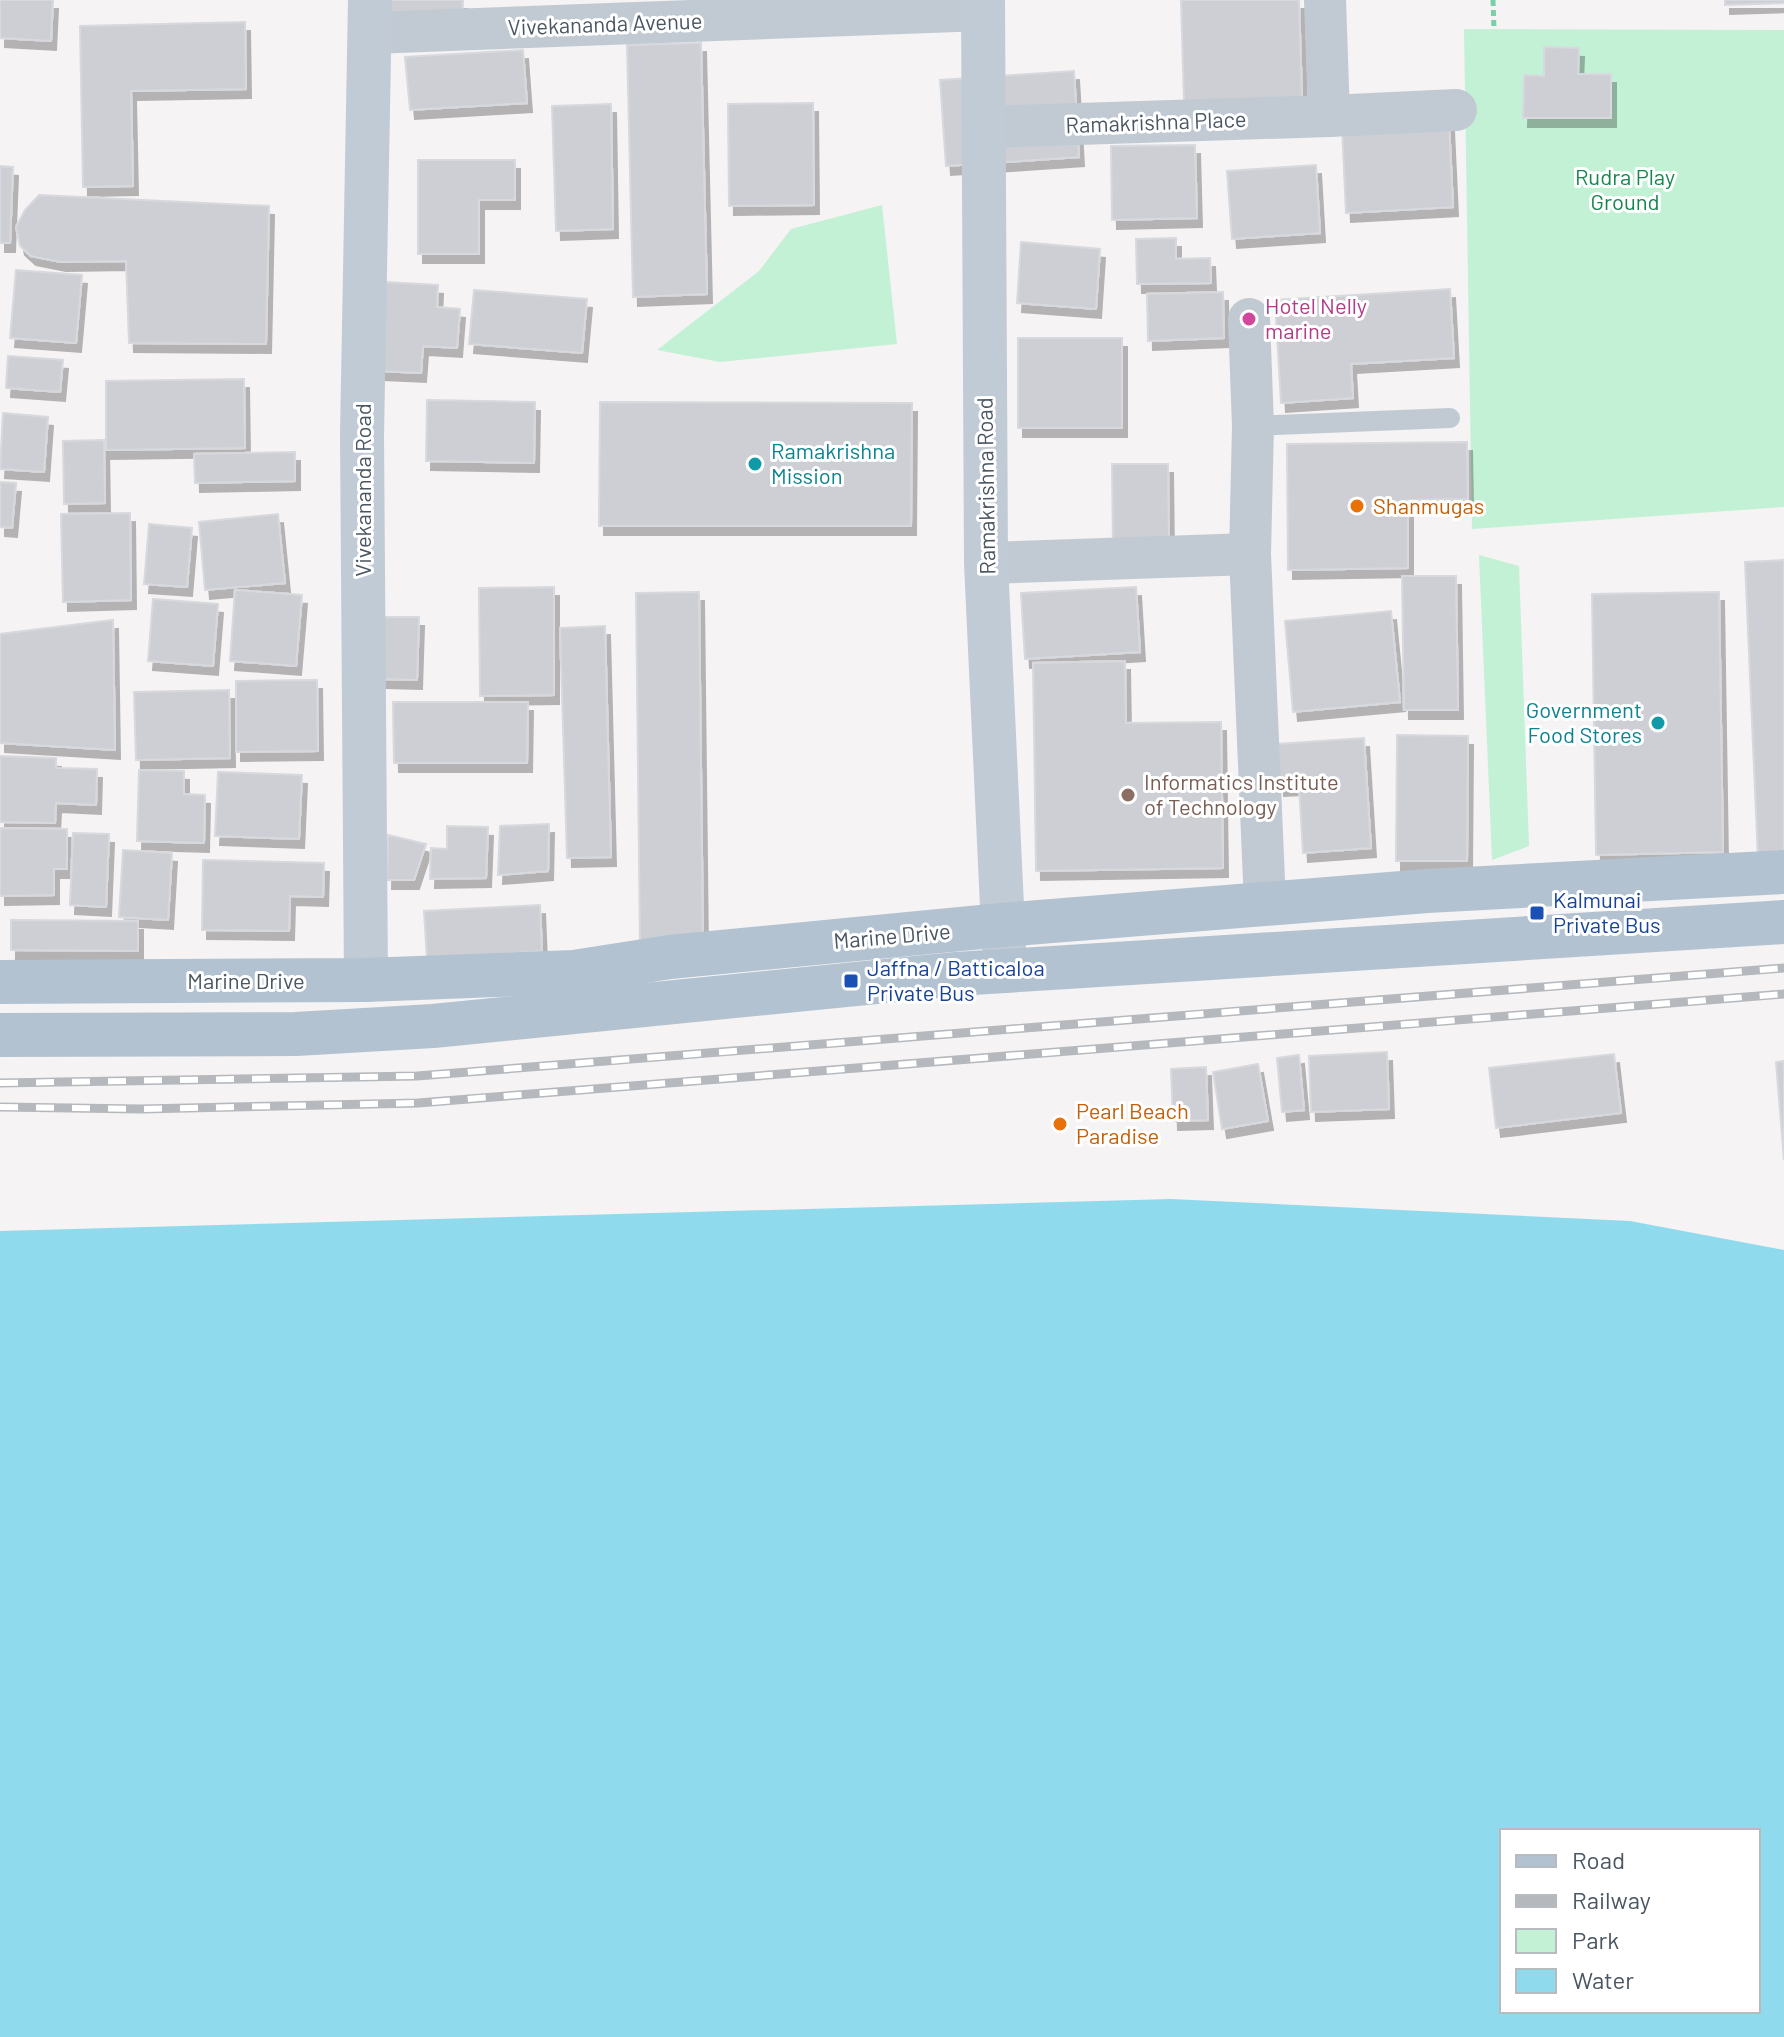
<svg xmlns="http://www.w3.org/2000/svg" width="1784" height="2037" font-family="Barlow,sans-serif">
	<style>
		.green { fill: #c3f1d5 }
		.water { fill: #90daee; fill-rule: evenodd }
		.building { fill: #cdcfd5; stroke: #d7d9de; stroke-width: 2; filter: url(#shadow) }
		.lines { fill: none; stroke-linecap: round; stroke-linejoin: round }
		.path { stroke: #7ad0a6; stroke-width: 5; stroke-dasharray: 6 4; stroke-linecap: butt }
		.lane { stroke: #c1cad2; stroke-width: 20 }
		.street { stroke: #c1cad2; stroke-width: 42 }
		.secondary { stroke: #c1cbd6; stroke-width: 44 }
		.primary { stroke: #b3c2d1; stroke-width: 44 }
		.rail-casing { stroke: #b5b8bd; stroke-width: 9 }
		.rail { stroke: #fff; stroke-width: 6; stroke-dasharray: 18; stroke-linecap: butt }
		.hotel-dot { fill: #d1479c; stroke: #fff; stroke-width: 3 }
		.culture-dot { fill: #0f9aa8; stroke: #fff; stroke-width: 3 }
		.food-dot { fill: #e8710a; stroke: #fff; stroke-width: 3 }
		.education-dot { fill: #8d6e63; stroke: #fff; stroke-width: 3 }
		.transit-dot { fill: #1a4fb4; stroke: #fff; stroke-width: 3 }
		.labels { text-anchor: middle; stroke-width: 6; stroke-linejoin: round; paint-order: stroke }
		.street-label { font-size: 22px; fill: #4a5661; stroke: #fff }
		.park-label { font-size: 22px; fill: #17864f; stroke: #fff }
		.hotel-label { font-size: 22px; fill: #b23c85; stroke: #fff; text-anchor: start }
		.culture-label { font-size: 22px; fill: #0d838f; stroke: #fff; text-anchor: start }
		.food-label { font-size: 22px; fill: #c56008; stroke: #fff; text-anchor: start }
		.education-label { font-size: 22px; fill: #785e54; stroke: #fff; text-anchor: start }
		.transit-label { font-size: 22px; fill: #164399; stroke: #fff; text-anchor: start }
	</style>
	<defs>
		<filter id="shadow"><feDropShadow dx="5" dy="9" stdDeviation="0" flood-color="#0004"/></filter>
	</defs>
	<rect width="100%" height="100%" fill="#f5f3f3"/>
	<g class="green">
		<path d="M1464 29 1784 30V507L1472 529Z"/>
		<path d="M882 205 897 344 720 362 657 350 759 271 791 229Z"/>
		<path d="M1479 555 1519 566 1529 846 1492 860Z"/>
	</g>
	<path class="water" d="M1171 1199 1630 1221 1784 1250V2037H0V1231ZM1502 1831H1758V2011H1502Z"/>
	<g class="building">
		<path d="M0 0H53L51 41 0 38Z"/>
		<path d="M376 0H463L462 24 375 21Z"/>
		<path d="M1181 0H1299L1302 97 1184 101Z"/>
		<path d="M1725 0H1784V3L1725 5Z"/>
		<path d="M245 22 246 89 131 91 133 186 83 187 80 26Z"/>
		<path d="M701 43 707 294 633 297 627 45Z"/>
		<path d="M1544 47 1579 48 1578 74H1611V118H1523L1524 75 1544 76Z"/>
		<path d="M523 50 527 103 410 110 405 57Z"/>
		<path d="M1074 71 1079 157 946 166 940 80Z"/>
		<path d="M813 103 814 205 729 206 728 104Z"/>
		<path d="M611 104 613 229 556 231 552 106Z"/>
		<path d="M1449 122 1453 207 1346 213 1342 128Z"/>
		<path d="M1195 145 1197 218 1112 220 1111 146Z"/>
		<path d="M418 160H515V200H479V254H418Z"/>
		<path d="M1316 165 1320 233 1232 239 1227 171Z"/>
		<path d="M0 166 13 167 10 243H0Z"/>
		<path d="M39 195 269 206 266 344 129 343 126 261 61 262 31 256 20 246 16 227 25 210Z"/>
		<path d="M1176 238V259L1210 258 1211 283 1137 284 1136 239Z"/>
		<path d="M1021 242 1100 249 1096 309 1017 303Z"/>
		<path d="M16 270 82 275 76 343 10 338Z"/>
		<path d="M385 282 438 285 437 307 460 309 457 348 423 346 421 373 379 371Z"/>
		<path d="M1450 289 1454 358 1351 364 1353 398 1281 403 1275 300Z"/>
		<path d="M474 290 587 299 582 353 469 344Z"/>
		<path d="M1223 292 1224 338 1148 341 1147 294Z"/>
		<rect x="1018" y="338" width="104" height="90"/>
		<path d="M8 356 63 360 60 392 6 388Z"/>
		<path d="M244 379 245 448 106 450V381Z"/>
		<path d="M427 400 535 402 534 463 426 461Z"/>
		<path d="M600 402 912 403 911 526H599Z"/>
		<path d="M3 413 48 417 44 472 0 469Z"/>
		<path d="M104 440 105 503 64 504 63 441Z"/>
		<path d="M1467 442 1468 499 1408 500V568L1288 570 1287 444Z"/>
		<path d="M295 452V481L195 483 194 454Z"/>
		<path d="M1112 464H1168L1169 547 1113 549Z"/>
		<path d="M0 482 16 483 12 528 0 527Z"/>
		<path d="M130 513 131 600 63 602 61 514Z"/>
		<path d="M278 514 285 583 205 590 199 522Z"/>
		<path d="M149 524 192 528 187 587 144 584Z"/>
		<path d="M1784 560V858L1758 859 1745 562Z"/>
		<path d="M1402 576H1456L1458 710H1404Z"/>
		<path d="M554 587V695L480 696 479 588Z"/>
		<path d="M1136 587 1140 652 1025 659 1021 593Z"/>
		<path d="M235 590 302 595 296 666 230 661Z"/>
		<path d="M699 592 703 943 640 944 636 593Z"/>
		<path d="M1719 592 1723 852 1596 855 1592 594Z"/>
		<path d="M153 599 218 604 213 666 148 661Z"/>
		<path d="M1391 611 1400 702 1293 712 1285 621Z"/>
		<path d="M382 617H419L417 680 381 679Z"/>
		<path d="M113 620 115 750 0 743V634Z"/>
		<path d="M605 626 611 857 567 858 560 628Z"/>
		<path d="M1125 661 1126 723 1221 722 1223 868 1036 871 1033 663Z"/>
		<path d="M317 680 318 751 236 752V681Z"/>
		<path d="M229 690 230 758 136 760 134 692Z"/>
		<path d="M393 702H528L527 763H394Z"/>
		<path d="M1397 735 1468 736 1467 861H1396Z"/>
		<path d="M1364 738 1371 848 1303 853 1299 786 1279 787 1277 744Z"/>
		<path d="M0 756 56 758V768L97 769 96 805 56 803 55 823 0 822Z"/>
		<path d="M139 770 184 771V794L205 795 204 843 137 841Z"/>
		<path d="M218 772 302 775 299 839 215 836Z"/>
		<path d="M549 824 548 871 498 875 500 826Z"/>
		<path d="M447 826 488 827 486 878 430 879 431 848 447 849Z"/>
		<path d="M0 828 67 829V869H54V895L0 896Z"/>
		<path d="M73 833 109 834 106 907 70 905Z"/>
		<path d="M388 835 426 844 414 880H387Z"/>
		<path d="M123 850 172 853 168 920 119 917Z"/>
		<path d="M203 860 324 863 323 897 290 896 289 931 202 930Z"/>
		<path d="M540 905 542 951 427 959 424 911Z"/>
		<path d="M11 920 138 921V951L11 950Z"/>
		<path d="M1387 1052 1389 1109 1311 1112 1309 1056Z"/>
		<path d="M1614 1054 1621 1113 1496 1128 1489 1068Z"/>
		<path d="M1299 1055 1304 1110 1282 1112 1277 1058Z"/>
		<path d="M1784 1061V1160L1776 1062Z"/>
		<path d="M1258 1064 1268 1121 1222 1129 1213 1072Z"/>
		<path d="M1206 1067 1208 1120 1173 1121 1171 1069Z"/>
	</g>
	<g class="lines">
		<path class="path" d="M1493 0 1494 29"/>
		<path class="lane" d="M1253 426 1450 418"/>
		<g class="street">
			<path d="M371 33 983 10"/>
			<path d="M1329 116 1456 110"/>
			<path d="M983 127 1329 116 1325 0"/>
			<path d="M1249 319 1253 426 1250 554"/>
			<path d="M986 563 1250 554 1265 904"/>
		</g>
		<g class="secondary">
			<path d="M983 0 986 563 1005 971"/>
			<path d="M366 980 362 435 370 0"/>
		</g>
		<g class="primary">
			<path d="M0 982 366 980 574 972 670 957 1002 925 1427 891 1784 872"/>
			<path d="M0 1035 296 1034 433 1026 956 974 1784 922"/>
		</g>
		<defs>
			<g id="rail">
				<path d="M0 1083 417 1076 1784 968"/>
				<path d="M0 1107 141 1109 418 1103 1784 994"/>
			</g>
		</defs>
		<use href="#rail" class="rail-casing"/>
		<use href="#rail" class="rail"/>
	</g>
	<circle class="hotel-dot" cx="1249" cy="319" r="8"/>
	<g class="culture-dot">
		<circle cx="755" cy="464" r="8"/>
		<circle cx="1658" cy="723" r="8"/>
	</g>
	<g class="food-dot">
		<circle cx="1357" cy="506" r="8"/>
		<circle cx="1060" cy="1124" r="8"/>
	</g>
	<circle class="education-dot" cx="1128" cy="795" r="8"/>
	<g class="transit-dot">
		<rect x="1529" y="905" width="16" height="16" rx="4"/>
		<rect x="843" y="973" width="16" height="16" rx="4"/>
	</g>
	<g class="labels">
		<g class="street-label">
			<text transform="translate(605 24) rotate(-2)" y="8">Vivekananda Avenue</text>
			<text transform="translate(1156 122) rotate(-2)" y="8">Ramakrishna Place</text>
			<text transform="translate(986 486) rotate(-91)" y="8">Ramakrishna Road</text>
			<text transform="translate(363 490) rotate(-90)" y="8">Vivekananda Road</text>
			<text transform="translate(892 936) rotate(-5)" y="8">Marine Drive</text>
			<text x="246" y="989">Marine Drive</text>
		</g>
		<g class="park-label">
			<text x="1625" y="185">Rudra Play<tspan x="1625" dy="25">Ground</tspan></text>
		</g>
		<g class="hotel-label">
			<text x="1265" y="314">Hotel Nelly<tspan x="1265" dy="25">marine</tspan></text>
		</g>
		<g class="culture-label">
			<text x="771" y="459">Ramakrishna<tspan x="771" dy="25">Mission</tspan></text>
			<text x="1642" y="718" text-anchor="end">Government<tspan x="1642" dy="25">Food Stores</tspan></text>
		</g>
		<g class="food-label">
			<text x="1373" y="514">Shanmugas</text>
			<text x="1076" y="1119">Pearl Beach<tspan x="1076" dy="25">Paradise</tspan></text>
		</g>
		<g class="education-label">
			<text x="1144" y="790">Informatics Institute<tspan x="1144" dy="25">of Technology</tspan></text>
		</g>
		<g class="transit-label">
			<text x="1553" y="908">Kalmunai<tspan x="1553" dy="25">Private Bus</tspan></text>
			<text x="867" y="976">Jaffna / Batticaloa<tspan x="867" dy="25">Private Bus</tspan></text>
		</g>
	</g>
	<rect x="1500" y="1829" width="260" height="184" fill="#ffffff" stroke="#b7bbc0" stroke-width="2"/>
	<rect x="1516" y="1855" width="40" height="12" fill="#b3c2d1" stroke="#b7bbc0" stroke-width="2"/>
	<text x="1572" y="1869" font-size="24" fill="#4a5661">Road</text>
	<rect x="1516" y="1895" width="40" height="12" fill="#b5b8bd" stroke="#b7bbc0" stroke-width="2"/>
	<text x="1572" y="1909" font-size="24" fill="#4a5661">Railway</text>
	<rect x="1516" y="1929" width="40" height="24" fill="#c3f1d5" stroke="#b7bbc0" stroke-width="2"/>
	<text x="1572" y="1949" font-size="24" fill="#4a5661">Park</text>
	<rect x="1516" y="1969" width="40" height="24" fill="#90daee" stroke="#b7bbc0" stroke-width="2"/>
	<text x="1572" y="1989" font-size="24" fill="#4a5661">Water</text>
</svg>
